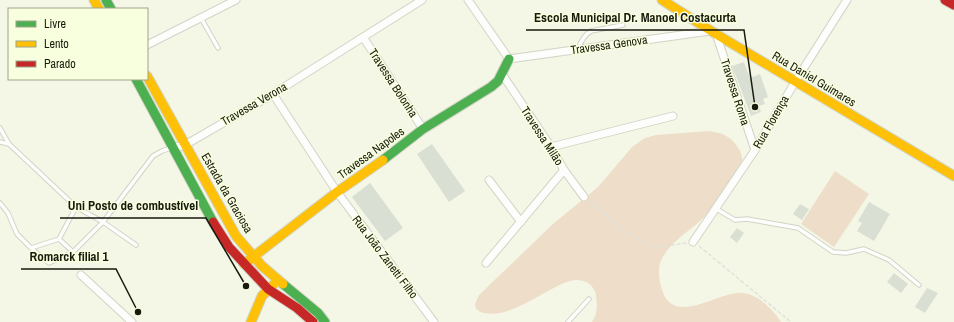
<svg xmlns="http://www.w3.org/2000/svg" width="954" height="322" font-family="'Archivo Narrow',sans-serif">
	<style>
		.green { fill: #eedec9 }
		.building { fill: #dadfd3 }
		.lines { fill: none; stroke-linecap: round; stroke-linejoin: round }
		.lane-casing { stroke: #d1d4c6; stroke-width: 5.5 }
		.street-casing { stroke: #d1d4c6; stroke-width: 9 }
		.fast-casing { stroke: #d1d4c6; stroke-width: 11 }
		.slow-casing { stroke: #d1d4c6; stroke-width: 11 }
		.jam-casing { stroke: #d1d4c6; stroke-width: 11 }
		.path { stroke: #e0e2dc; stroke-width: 1.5; stroke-dasharray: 4 2; stroke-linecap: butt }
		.lane { stroke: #fdfefb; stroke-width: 3.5 }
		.street { stroke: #fdfefb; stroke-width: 7 }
		.fast { stroke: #4caf50; stroke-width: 9 }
		.slow { stroke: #ffc107; stroke-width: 9 }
		.jam { stroke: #c62828; stroke-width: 9 }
		.labels { text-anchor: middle; stroke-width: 3; stroke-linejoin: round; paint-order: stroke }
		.street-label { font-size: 12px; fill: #181a0e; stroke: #f8ffde }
		.leader { fill: none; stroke: #181a0e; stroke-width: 1.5 }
		.callout-dot { fill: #181a0e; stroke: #f8ffde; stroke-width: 1.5 }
		.callout-label { font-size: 13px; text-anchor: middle; font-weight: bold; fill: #181a0e; stroke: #f8ffde; stroke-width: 3; stroke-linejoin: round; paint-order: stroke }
	</style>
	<rect width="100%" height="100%" fill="#f4f7e6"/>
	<g class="green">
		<path d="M709 131C722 133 729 135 737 146 743 153 744 164 740 172 738 176 734 180 731 184 721 197 712 210 700 221 686 234 658 250 659 272 659 280 661 288 664 295 677 322 715 295 737 293 755 291 772 308 781 322H592C598 313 597 305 596 295 593 281 579 277 567 282 544 290 510 319 484 313 481 313 478 310 476 309L475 304 479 295 553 224 598 187 632 147 645 138 656 135Z"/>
		<path d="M835 171 869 194 834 247 801 224Z"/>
	</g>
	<g class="building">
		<path d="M744 62 750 78 760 74 768 97 763 99 765 104 759 106 761 112 751 116 732 66Z"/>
		<path d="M432 144 465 191 449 202 417 154Z"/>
		<path d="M370 183 403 228 385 241 352 197Z"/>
		<path d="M869 202 890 214 874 241 857 231 862 223 858 221Z"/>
		<path d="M800 204 809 209 802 220 793 214Z"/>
		<path d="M737 228 744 233 737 243 730 237Z"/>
		<path d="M894 273 908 284 901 293 887 282Z"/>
		<path d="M927 288 938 293 925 313 915 307Z"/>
	</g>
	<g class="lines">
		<defs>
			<g id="lane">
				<path d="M201 18 218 48"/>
				<path d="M578 49C581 41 584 35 591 31L623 25"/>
				<path d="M0 128 9 144 76 207 103 222 136 245"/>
				<path d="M0 142 9 144"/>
				<path d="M0 203 8 213 17 234 31 248 49 263 73 252 103 222 153 156 162 151 171 148"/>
				<path d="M715 208 735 220 747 219 798 228 833 252 846 253 864 249 889 260 919 285"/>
				<path d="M31 248 59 239"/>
				<path d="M73 252 59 239 76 207"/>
				<path d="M568 322 589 299"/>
			</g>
			<g id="street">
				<path d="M468 0 509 59 710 31"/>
				<path d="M716 34 755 150"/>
				<path d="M363 37 423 129"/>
				<path d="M147 45 236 0"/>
				<path d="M502 74 551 147 564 170 584 197"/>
				<path d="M273 94 337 192 434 322"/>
				<path d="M551 147 673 116"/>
				<path d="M172 148 185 145 273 94 422 0"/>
				<path d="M489 180 521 222"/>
				<path d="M693 242 755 150 795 82 847 0"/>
				<path d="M486 263 564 170"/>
				<path d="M81 275 132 322"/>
			</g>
			<g id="fast">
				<path d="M106 0 111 9"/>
				<path d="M136 79 213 222"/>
				<path d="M383 160 423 129 491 87 498 81 509 59"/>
				<path d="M283 284 318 313 325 322"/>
			</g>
			<g id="slow">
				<path d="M94 0 99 9"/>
				<path d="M662 0 716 34 954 176"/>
				<path d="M147 76 236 236 262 266 283 284"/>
				<path d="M244 264 337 192 383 160"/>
				<path d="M251 322 262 296 273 285"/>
			</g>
			<g id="jam">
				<path d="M945 0 954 5"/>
				<path d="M213 222 229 247 268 289 297 308 313 322"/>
			</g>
		</defs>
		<use href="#lane" class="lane-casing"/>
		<use href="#street" class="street-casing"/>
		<use href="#fast" class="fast-casing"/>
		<use href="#slow" class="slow-casing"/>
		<use href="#jam" class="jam-casing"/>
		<g class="path">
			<path d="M590 202 621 228 653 248 686 243"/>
			<path d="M699 246 791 322"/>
		</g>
		<use href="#lane" class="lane"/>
		<use href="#street" class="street"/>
		<use href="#fast" class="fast"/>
		<use href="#slow" class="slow"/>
		<use href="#jam" class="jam"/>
	</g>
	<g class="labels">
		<g class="street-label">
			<text transform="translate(609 45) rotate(-8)" y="4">Travessa Genova</text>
			<text transform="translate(814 79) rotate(31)" y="4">Rua Daniel Guimares</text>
			<text transform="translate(393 83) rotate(57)" y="4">Travessa Bolonha</text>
			<text transform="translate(735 92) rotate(72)" y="4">Travessa Roma</text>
			<text transform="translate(254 104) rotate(-30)" y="4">Travessa Verona</text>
			<text transform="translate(771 122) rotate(-60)" y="4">Rua Florença</text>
			<text transform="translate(542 136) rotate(57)" y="4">Travessa Milão</text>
			<text transform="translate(371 153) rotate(-36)" y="4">Travessa Napoles</text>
			<text transform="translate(227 193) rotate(60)" y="4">Estrada da Graciosa</text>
			<text transform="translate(385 257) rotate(53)" y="4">Rua João Zanetti Filho</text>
		</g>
	</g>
	<path class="leader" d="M755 107L744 30H526M246 286L206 218H60M138 312L116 269H21"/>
	<g class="callout-dot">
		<circle cx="755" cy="107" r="4"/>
		<circle cx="246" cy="286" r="4"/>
		<circle cx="138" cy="312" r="4"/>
	</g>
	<g class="callout-label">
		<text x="635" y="22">Escola Municipal Dr. Manoel Costacurta</text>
		<text x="133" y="210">Uni Posto de combustível</text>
		<text x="69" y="261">Romarck filial 1</text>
	</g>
	<rect x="8" y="8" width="140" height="72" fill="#f8ffde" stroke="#9ea38b"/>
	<rect x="16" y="21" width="20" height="6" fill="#4caf50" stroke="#9ea38b"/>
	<text x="44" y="28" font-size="12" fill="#181a0e">Livre</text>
	<rect x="16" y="41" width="20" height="6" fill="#ffc107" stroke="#9ea38b"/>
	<text x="44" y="48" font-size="12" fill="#181a0e">Lento</text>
	<rect x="16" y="61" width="20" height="6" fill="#c62828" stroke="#9ea38b"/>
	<text x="44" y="68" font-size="12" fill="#181a0e">Parado</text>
</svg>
